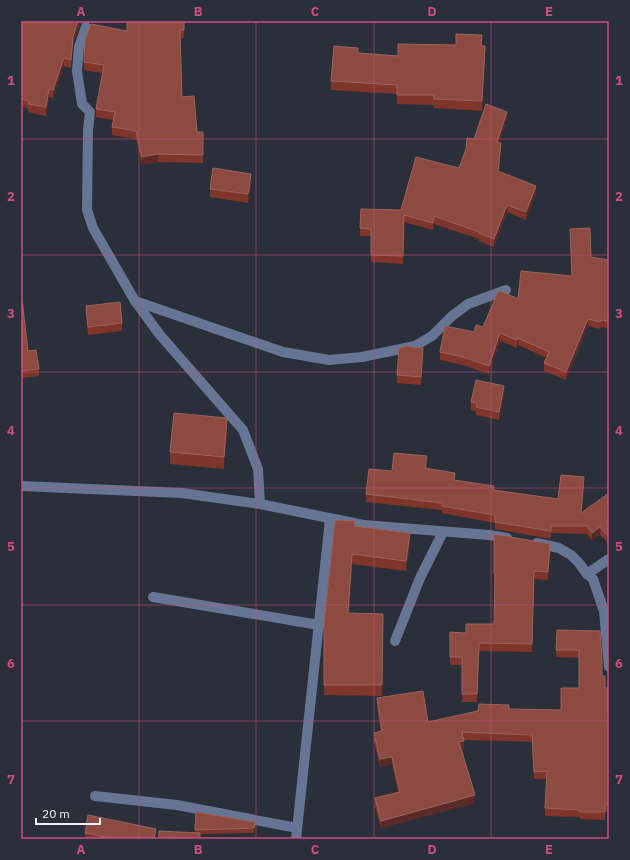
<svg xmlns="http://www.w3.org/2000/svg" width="630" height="860" font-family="'IBM Plex Sans',sans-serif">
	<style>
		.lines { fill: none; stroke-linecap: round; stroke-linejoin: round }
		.minor { stroke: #677594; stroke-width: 10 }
		.wall { fill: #80352b }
		.shaded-wall { fill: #592a28 }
		.building { fill: #8c4a41; stroke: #9c645e }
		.grid { fill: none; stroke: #cd4e82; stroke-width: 1; stroke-opacity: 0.55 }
		.neatline { fill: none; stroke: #cd4e82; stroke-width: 1.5 }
		.grid-label { font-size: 13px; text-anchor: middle; font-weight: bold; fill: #cd4e82 }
	</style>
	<rect width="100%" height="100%" fill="#2b2f39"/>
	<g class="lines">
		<g class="minor">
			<path d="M86 27 79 47 77 71 82 104 90 112 88 130 87 210 93 228 135 301 160 335 243 430 258 469 260 504"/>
			<path d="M135 301 283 352 329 360 362 357 415 346 432 336 452 316 468 304 506 290"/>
			<path d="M21 486 182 493 260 504 364 525 489 535 507 538"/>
			<path d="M537 543 559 548 571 555 579 563 587 574 593 579 604 611 609 667"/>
			<path d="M587 574 609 559"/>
			<path d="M153 597 319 625"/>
			<path d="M395 641 420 578 443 532"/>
			<path d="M95 796 177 805 297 828"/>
			<path d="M296 839 330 519"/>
		</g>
	</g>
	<g class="wall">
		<path d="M21 21 80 25 73 45 71 68 64 66 53 98 49 97 46 116 28 112V108L21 107Z"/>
		<path d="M184 21V38H180L182 97 197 132H203V163L158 162 142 165 136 139 112 135V127L114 120 96 117V109L102 73 84 70V62L127 31Z"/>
		<path d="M482 46 485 55 482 111 434 108V105L397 104V94L331 90V81L358 53 398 56Z"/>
		<path d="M507 119 499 142 501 150 499 171 536 194 526 220 507 212 494 247 479 241V239L434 224 433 230 404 222 403 264 371 262V236H360V228L401 210 459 168 474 139Z"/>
		<path d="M251 182 248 203 210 197V189Z"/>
		<path d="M591 257 609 260V329L601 327 600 329 588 326 566 380 544 371V363L547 358 518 345 517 348 500 341 489 374 463 365 440 360V352L474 332 483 327 518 299 571 276Z"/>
		<path d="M21 299 28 351 39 369V376L21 378Z"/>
		<path d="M86 306 122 323V331L88 335 86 314Z"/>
		<path d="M423 356 421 385 397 383V375Z"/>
		<path d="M504 394 499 420 476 415V411L471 410V402Z"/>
		<path d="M227 430 224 469 170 464V452Z"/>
		<path d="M427 464 426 468 455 480 494 490 558 499 584 484 581 513 609 493V544L600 535 592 540 587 534 551 533V539L495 529V523L442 513V510L366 502V494Z"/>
		<path d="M355 526 410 543 406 571 352 564 349 613 383 614 382 696 324 695V623Z"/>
		<path d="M494 534 550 552 548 580 534 579 532 652 479 651 477 702H462V665H450V632L466 633 494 624 495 582H494Z"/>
		<path d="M557 630 600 631 602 676 605 688 608 709H609V812H605V820L580 819V817L545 816 546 779H534L532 742 464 740V749H462L475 803 381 828 375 806V798L398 792 392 764 380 767 374 741V733L381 732 377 706V698L428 722 509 709 561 710 579 688V658L556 657Z"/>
		<path d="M196 812 255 822 254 833 200 834 195 833Z"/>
		<path d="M85 833 156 837V839H85Z"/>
	</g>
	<g class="shaded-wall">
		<path d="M78 21H84L80 25 73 45 71 68V60L73 37Z"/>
		<path d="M485 46V55L482 111V101Z"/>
		<path d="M64 58V66L53 98V90Z"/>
		<path d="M49 89V97L46 116V107Z"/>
		<path d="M507 112V119L497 150V142Z"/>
		<path d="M501 143V150L498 179V171Z"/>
		<path d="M158 154V162L142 165V157Z"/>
		<path d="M251 174V182L248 203V194Z"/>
		<path d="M536 186V194L526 220V212Z"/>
		<path d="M507 205V212L494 247V239Z"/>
		<path d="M434 216V224L433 230V223Z"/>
		<path d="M588 319V326L566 380V372Z"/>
		<path d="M500 333V341L489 374V366Z"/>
		<path d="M518 338V345L517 348V340Z"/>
		<path d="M423 348V356L421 385V377Z"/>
		<path d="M504 386V394L499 420V412Z"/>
		<path d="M227 418V430L224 469V457Z"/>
		<path d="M584 477V484L581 521V513Z"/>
		<path d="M600 527V535L592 540V533Z"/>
		<path d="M410 533V543L406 571V561Z"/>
		<path d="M550 544V552L548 580V572Z"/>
		<path d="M352 554V564L348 623V613Z"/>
		<path d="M464 741V749L459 750V742Z"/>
		<path d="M392 757V764L380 767V759Z"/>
		<path d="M475 795V803L381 828V821Z"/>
		<path d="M156 829V839H154Z"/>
	</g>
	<g class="building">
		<path d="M21 21H78L73 37 71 60 64 58 53 90 49 89 46 107 28 104 29 101 21 99Z"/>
		<path d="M127 21H184V30H180L182 97 194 96 197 132H203V155L158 154 142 157 136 131 112 127 115 112 96 109 104 65 84 62 85 40 91 24 127 31Z"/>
		<path d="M456 34 482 35 481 46H485L482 101 434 99V95H397V85L331 81 334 46 358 48V53L398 56V44L456 45Z"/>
		<path d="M486 104 507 112 497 142 501 143 498 171 536 186 526 212 507 205 494 239 479 233V232L434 216 433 223 404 215 403 256 371 255V229L360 228 361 209 401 210 416 157 459 168 466 149 467 138 474 139Z"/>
		<path d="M213 168 251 174 248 194 210 189Z"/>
		<path d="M590 228 591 257 609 260V321L601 320 600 322 588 319 566 372 544 363 549 352 518 338 517 340 500 333 489 366 463 357 440 352 445 326 474 332 476 325 483 327 498 292 501 291 518 299 521 271 572 276 570 229Z"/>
		<path d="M21 299H22L28 351 36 350 39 369 21 371Z"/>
		<path d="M120 302 122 323 88 327 86 306Z"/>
		<path d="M406 346 423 348 421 377 397 375 399 348Z"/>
		<path d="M476 380 504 386 499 412 476 407 477 403 471 402Z"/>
		<path d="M174 413 227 418 224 457 170 452Z"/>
		<path d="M394 453 427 456 425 468 455 473 454 480 494 486 493 490 558 499 561 475 584 477 581 513 609 493V537L600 527 592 533 587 526H551V531L495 522V515L442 506V503L366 494 369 469 392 471Z"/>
		<path d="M335 520 355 521 354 526 410 533 406 561 352 554 348 613 383 614 382 685H324V623Z"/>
		<path d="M494 534 550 544 548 572 534 571 532 644 479 643 477 694H462V657H450V632L466 633V624H494L495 574H494Z"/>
		<path d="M557 630 600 631 602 659V676H605V688H608V709H609V804L605 805V812H580V810L545 808 547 771 534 772 532 735 462 732 464 741 459 742 475 795 381 821 375 798 400 792 392 757 380 759 374 733 382 731 377 698 423 691 428 722 478 711 479 704 509 705V709L561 710V688H579V650H556Z"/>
		<path d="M196 812 255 822 254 828 195 830Z"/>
		<path d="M88 815 156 829 154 839H115L85 833Z"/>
		<path d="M159 831 200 833V839H159Z"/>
	</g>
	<path class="grid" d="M139 21V839M256 21V839M374 21V839M491 21V839M21 139H609M21 255H609M21 372H609M21 488H609M21 605H609M21 721H609"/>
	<rect width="630" height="860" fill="none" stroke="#2b2f39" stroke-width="44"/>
	<path d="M36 818v6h64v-6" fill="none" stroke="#eff2f8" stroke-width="2"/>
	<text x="42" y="818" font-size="12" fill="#eff2f8" stroke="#2b2f39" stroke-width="3" paint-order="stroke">20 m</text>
	<rect x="22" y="22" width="586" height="816" class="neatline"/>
	<g class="grid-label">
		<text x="81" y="16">A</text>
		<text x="198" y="16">B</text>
		<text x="315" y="16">C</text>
		<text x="432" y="16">D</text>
		<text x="549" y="16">E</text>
		<text x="11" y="85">1</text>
		<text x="619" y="85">1</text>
		<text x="11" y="201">2</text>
		<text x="619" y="201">2</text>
		<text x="11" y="318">3</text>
		<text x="619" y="318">3</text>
		<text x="11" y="435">4</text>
		<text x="619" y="435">4</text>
		<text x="11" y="551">5</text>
		<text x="619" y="551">5</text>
		<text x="11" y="668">6</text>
		<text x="619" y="668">6</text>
		<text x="11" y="784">7</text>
		<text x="619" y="784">7</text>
		<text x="81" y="854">A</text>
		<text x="198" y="854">B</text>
		<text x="315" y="854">C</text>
		<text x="432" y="854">D</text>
		<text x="549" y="854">E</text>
	</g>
</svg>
